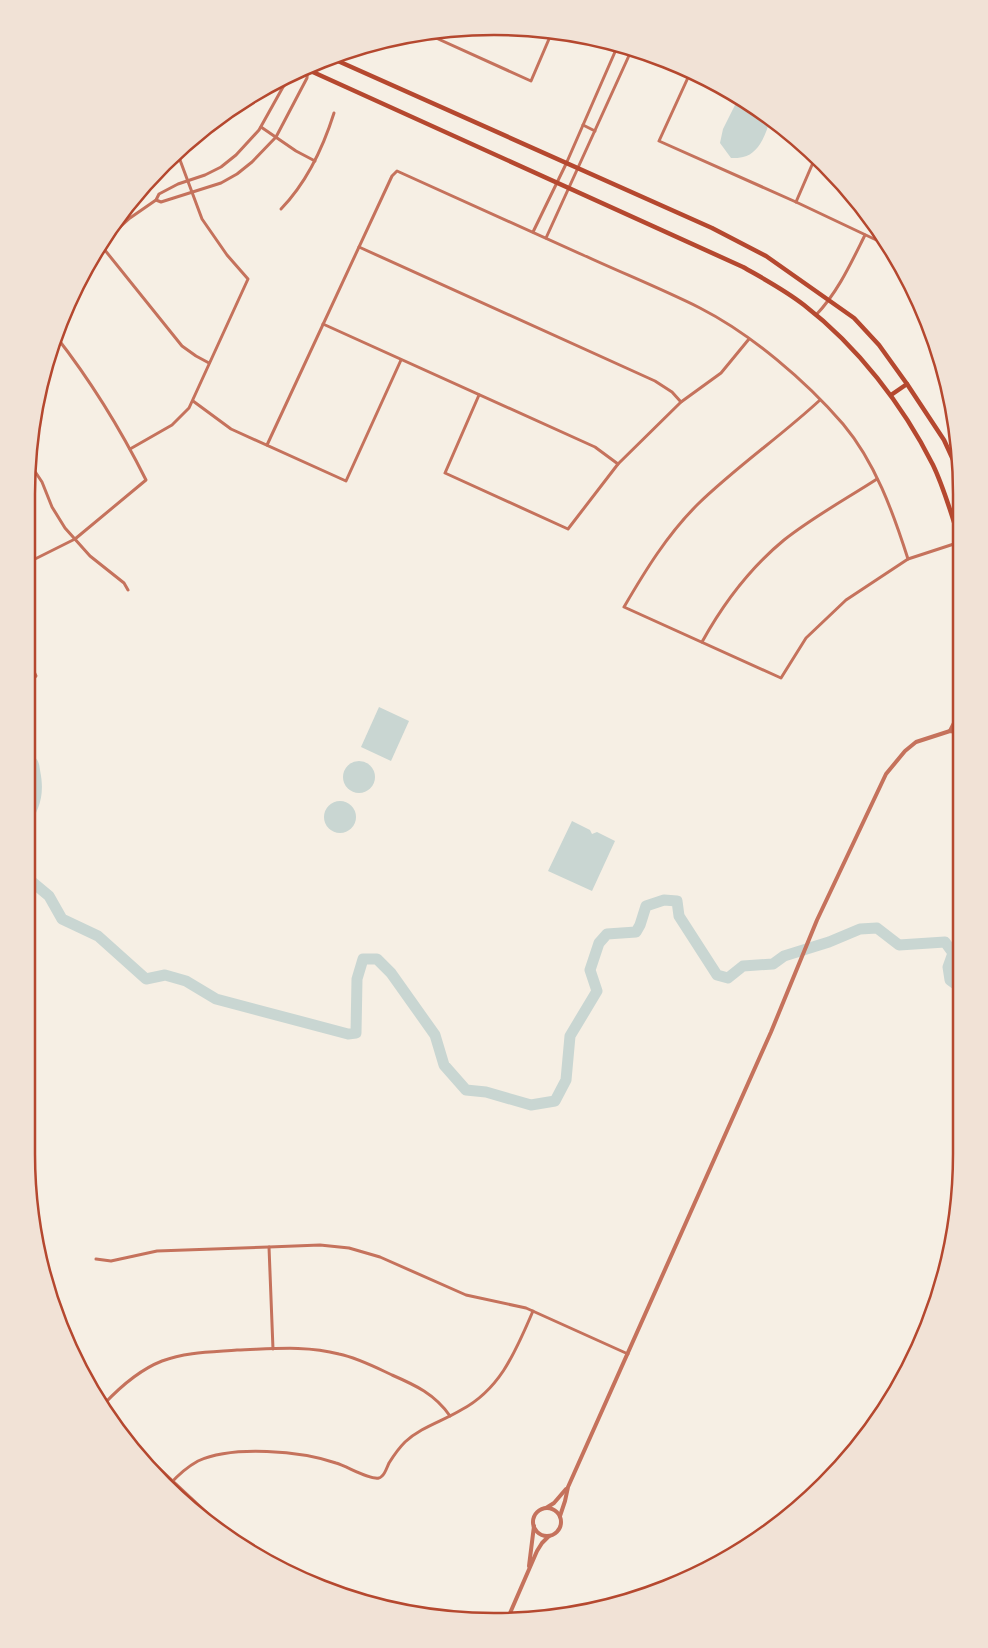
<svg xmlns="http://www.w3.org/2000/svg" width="988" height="1648" font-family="'Golos Text',sans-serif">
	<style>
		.water { fill: #c9d6d2 }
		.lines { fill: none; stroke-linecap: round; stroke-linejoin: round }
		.river { stroke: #c9d6d2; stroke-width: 11 }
		.minor { stroke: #c5725c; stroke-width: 3 }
		.tertiary { stroke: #c5725c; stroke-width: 4 }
		.secondary { stroke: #b5482f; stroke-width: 4.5 }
		.rim { fill: none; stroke: #b5482f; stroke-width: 2.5 }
	</style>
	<rect width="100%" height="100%" fill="#f6efe4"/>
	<g class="water">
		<path d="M739 97 754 105 770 119C767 132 759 154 743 157 740 158 735 158 731 158L720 143 723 129Z"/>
		<path d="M379 707 409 721 391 761 361 747Z"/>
		<path d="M30 755C38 758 39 762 40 770 45 795 40 808 27 829V758Z"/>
		<circle cx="359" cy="777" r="16"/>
		<circle cx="340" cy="817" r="16"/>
		<path d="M572 821 590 830 592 834 597 832 615 841 592 891 548 871Z"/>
	</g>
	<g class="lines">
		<path class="river" d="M27 881H31L49 896 62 919 98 936 146 979 165 975 186 981 216 999 348 1034 356 1033 357 979 363 959H377L391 973 435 1035 444 1065 466 1090 486 1092 531 1105 555 1101 566 1080 570 1036 597 991 590 970 599 943 607 934 636 932 640 925 646 906 664 900 677 901 679 916 717 975 728 978 743 966 773 964 784 956 829 942 860 929 877 928 899 945 945 942 953 953 948 967 950 980 961 988"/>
		<g class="minor">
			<path d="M425 33 531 81 552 32"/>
			<path d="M691 71 659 141 796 202 889 246"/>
			<path d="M583 125 595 131"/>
			<path d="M261 127 296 151 315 161"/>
			<path d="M156 200 161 202 221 183 237 174 252 162 276 137 307 78 308 66"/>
			<path d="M796 202 815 158"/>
			<path d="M281 209C307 182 323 148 334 113"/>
			<path d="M533 232 566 164 618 45"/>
			<path d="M546 238 632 49"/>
			<path d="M100 244 182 346 196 356 209 363"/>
			<path d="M100 245 130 218 156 200 159 194 178 184 205 175 221 167 236 155 259 130 283 87 293 74"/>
			<path d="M359 247 655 381 672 392 681 402"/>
			<path d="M816 315C838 292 851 263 865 235"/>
			<path d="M323 324 595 447 618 464"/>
			<path d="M479 395 445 473 568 529 618 464 681 402 721 373 749 339"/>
			<path d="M820 400C780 437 736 467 697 505 667 535 645 571 624 607L781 678 806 638 846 600 908 559 960 542"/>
			<path d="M193 401 231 429 346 481 401 360"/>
			<path d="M267 445 392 176 397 171C459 199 521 227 583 255 622 273 662 289 700 308 751 334 806 381 843 424 875 462 893 512 908 559"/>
			<path d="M130 449 172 425 189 408 248 279 227 255 202 219 177 152"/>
			<path d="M28 461 42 482 52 507 65 528 90 556 124 583 128 590"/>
			<path d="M27 563 75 539 146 480C120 428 91 381 55 335"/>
			<path d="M702 642C723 604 750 568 784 540 813 517 846 499 877 479"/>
			<path d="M27 686 36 676 27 657"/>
			<path d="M269 1247 273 1349"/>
			<path d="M96 1259 111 1261 157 1251 269 1247 320 1245 349 1248 380 1257 466 1295 526 1308 628 1354"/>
			<path d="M104 1404C121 1386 139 1370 162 1361 186 1352 211 1352 237 1350 271 1349 306 1345 339 1354 358 1358 375 1367 392 1375 415 1385 435 1394 450 1416"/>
			<path d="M118 1430 236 1540"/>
			<path d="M169 1485C178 1475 187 1467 198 1461 233 1445 301 1451 336 1463 347 1466 369 1480 379 1478 380 1478 381 1477 382 1476 385 1474 387 1467 389 1463 394 1455 399 1448 405 1442 421 1427 443 1421 461 1410 501 1389 516 1350 533 1311"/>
		</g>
		<g class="tertiary">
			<path d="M950 731 954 723 961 722"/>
			<circle cx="547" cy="1522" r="14"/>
			<path d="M546 1508 554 1503 566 1489"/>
			<path d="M560 1516 565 1501 568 1487 771 1032 817 920 886 774 905 751 916 742 950 731 961 733"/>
			<path d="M529 1566 534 1526"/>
			<path d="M507 1620 537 1551 542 1543 549 1536"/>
		</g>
		<g class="secondary">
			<path d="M329 57 712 228 766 256 854 318 879 345 907 384 944 440 961 477"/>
			<path d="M304 68 743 267C764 279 785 290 804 305 857 346 903 405 933 465 945 490 952 517 961 544"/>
			<path d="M891 395 907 384"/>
		</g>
	</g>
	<path d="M0 0H988V1648H0ZM494 35H494A459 459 0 0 1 953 494V1154A459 459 0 0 1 494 1613H494A459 459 0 0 1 35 1154V494A459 459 0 0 1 494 35Z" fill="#f1e2d6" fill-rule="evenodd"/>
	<path class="rim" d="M494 35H494A459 459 0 0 1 953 494V1154A459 459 0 0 1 494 1613H494A459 459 0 0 1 35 1154V494A459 459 0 0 1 494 35Z"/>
</svg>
